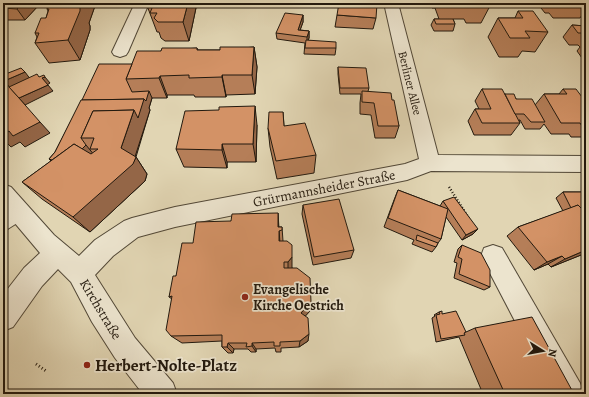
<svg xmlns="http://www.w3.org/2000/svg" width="589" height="397" font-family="Alegreya,serif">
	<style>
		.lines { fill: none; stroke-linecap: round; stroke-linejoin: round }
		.lane-casing { stroke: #524837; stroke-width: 2 }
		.street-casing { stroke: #524837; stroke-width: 2 }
		.path-far1 { stroke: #22190e; stroke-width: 2.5; stroke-dasharray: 1 2; stroke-linecap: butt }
		.path { stroke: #22190e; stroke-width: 3; stroke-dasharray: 1 2.5; stroke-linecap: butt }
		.lane { fill: #ece4ce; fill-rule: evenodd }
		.street { fill: #ece4ce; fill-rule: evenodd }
		.wall { fill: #b57e58; stroke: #22190e }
		.shaded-wall { fill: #946647; stroke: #22190e }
		.building { fill: #d39266; stroke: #22190e }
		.poi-dot { fill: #8f2418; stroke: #ece4ce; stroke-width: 1.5 }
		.labels { text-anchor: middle; stroke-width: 3.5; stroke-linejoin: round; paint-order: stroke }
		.far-street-label { font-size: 12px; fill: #22190e; stroke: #ece4ce }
		.street-label { font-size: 14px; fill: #22190e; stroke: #ece4ce }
		.poi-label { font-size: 14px; font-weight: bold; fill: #22190e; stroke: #ece4ce; text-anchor: start }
		.near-poi-label { font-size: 17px; font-weight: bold; fill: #22190e; stroke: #ece4ce; text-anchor: start }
	</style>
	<rect width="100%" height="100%" fill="#e1d5b3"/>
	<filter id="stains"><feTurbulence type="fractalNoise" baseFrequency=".005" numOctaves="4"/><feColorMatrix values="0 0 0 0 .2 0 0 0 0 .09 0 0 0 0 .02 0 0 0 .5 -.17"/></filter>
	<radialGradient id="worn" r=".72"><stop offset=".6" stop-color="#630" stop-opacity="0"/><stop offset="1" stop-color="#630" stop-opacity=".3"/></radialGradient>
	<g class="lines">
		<defs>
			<path id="lane" d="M20 208 25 210 27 214 25 218 3 232V217Z"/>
			<g id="street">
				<path d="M135 3H149L128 52 126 55 120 57 114 55 112 52Z"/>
				<path d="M384 3H398L438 155 586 156V172L431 171 407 180 175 227 138 237 113 256 95 275 135 338 173 383 177 394H143L115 358 92 322 71 282 58 269 42 286 13 327 3 331V295L24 268 40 253 3 209V184L11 187 54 235 79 256 95 240 124 221 132 218 175 207 405 164 419 159Z"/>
				<path d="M493 245 502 248 580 383 584 394H553L481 256 484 248Z"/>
			</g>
		</defs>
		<use href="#lane" class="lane-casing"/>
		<use href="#street" class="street-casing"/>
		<path class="path-far1" d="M449 187 470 220"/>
		<path class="path" d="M36 364 46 371"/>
		<use href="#lane" class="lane"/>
		<use href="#street" class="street"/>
	</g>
	<g class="wall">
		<path d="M3 3 38 6 25 20H3Z"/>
		<path d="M48 3H96L89 23 90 26V30L80 60 49 63 35 43 37 37 35 33 46 18 48 11 47 9 49 5Z"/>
		<path d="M146 3H197L189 41H165L161 38 159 32H157Z"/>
		<rect x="311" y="3" width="17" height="1"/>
		<path d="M430 3H490L491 4 481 23H466L464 19H453L455 24 453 31H434L431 25 434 19H439L435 8H432Z"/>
		<path d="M537 3H586V9L580 18H553L549 13H545Z"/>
		<path d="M518 11 548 32 535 52 522 51 518 57H499L488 37 498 18H515Z"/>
		<path d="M303 15V22L300 30 309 31V38L308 40 336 48 335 55 304 54 305 43 277 39 276 33Z"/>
		<path d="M337 15 376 18 373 29 335 27Z"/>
		<path d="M572 25 586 26V58H582L577 51 580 47 578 45H569L563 37Z"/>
		<path d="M254 47 257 67 255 94 226 95V97H195L194 95H167V98H152L149 108 150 110 136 157 147 174 145 181 90 232 42 199 22 182 51 161 49 159 55 152 82 100 132 64 161 51 197 48 198 50H220Z"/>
		<path d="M338 67 369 88 368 91 392 100 399 126 395 138H375L371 115 360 114V103L361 94H340L338 74Z"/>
		<path d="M482 89 505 94 516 99 535 105 544 94H559L563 89 585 101H586V133L582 137H571L569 134H551L544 124 540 129H525L520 120H519L520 123 511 135H474L468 121 475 109H479L475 101Z"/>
		<path d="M283 112 284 126 316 155 314 173 277 179 270 147 268 128Z"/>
		<path d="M257 125 256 162H227V168L184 167 176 149Z"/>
		<path d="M398 190 440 206 443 201 473 234 462 240 446 217 441 239 438 243 436 247 432 252 412 244 414 240 384 227 394 200Z"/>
		<path d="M563 192H586V253L551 267 548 264 534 270 507 236 518 227 563 211 556 198Z"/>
		<path d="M303 205 354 250 351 258 313 265 302 214Z"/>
		<path d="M231 221 279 227H282L283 241 292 268 310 311 305 316 308 341 299 347 281 348V352H276L275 348 256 349V352H251L248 349H234L233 353H228L222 347V341L182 343 171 336 172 299 169 297 176 276 193 243Z"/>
		<path d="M462 245 490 287 484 290 454 278 457 263 454 262 458 249Z"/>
		<path d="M439 312 442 314 466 332 475 328 574 394H483L459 337 436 342 432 318 435 316 434 315Z"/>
	</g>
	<g class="shaded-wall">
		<path d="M22 3H37L38 6 25 20 17 9Z"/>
		<path d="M79 3H96L89 23 90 26V30L80 60 68 40Z"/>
		<path d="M188 3H197L189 41 183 22Z"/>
		<path d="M303 15V22L298 36V30Z"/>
		<path d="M309 31V38L307 43V37Z"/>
		<path d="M254 47 257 67 255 94 252 75Z"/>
		<path d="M25 72 34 84 15 93 4 81Z"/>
		<path d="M222 75 226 95V97L222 77Z"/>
		<path d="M160 76 167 95V98L159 78Z"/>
		<path d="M45 77 50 83 47 85 42 78Z"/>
		<path d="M48 85 53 91 25 105 19 98Z"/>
		<path d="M149 91 152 98 149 108 150 110 133 163 136 157 147 174 145 181 90 232 73 217 121 148 134 110 144 99Z"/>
		<path d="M255 106 257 125 256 162 253 144Z"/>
		<path d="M40 122 50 133 25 147 20 142 11 147 3 139V134L9 131Z"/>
		<path d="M222 144 227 162V168L222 150Z"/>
		<path d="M86 145 95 156 60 165Z"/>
		<path d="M278 213 280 244 279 241Z"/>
		<path d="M478 229 473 234 462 240 466 235Z"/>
		<path d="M586 250V253L551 267 565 259Z"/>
		<path d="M562 256 548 264 534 270 547 262Z"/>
		<path d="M292 257V269L288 273V262Z"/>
		<path d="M311 302 310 311 301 321V313Z"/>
		<path d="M309 334 308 341 299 347 300 341Z"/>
		<path d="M228 343 234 349 233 353 227 347Z"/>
		<path d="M252 343 256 349V352L252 346Z"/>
	</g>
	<g class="building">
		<path d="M3 3H22L17 9 3 8Z"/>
		<path d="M50 3H79L78 6H80V11L68 40 35 43 39 33H35L41 18H46L49 9H47Z"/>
		<path d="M146 3H188L183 22H158L154 18 157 13H150L154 3Z"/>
		<path d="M339 3H367L377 4 376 18 337 15Z"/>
		<path d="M474 3H490L491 4Z"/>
		<path d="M518 11H533L548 32 525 31 530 38H510L498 18H523Z"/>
		<path d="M285 13 303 15 298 30 309 31 307 37 276 33Z"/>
		<path d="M434 19H453L455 24H436Z"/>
		<path d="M572 25 586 26V33H578Z"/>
		<path d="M306 40 336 42V48H305Z"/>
		<path d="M220 47H254L252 75H222V77L189 78V75L160 76 159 78 126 79 137 51H161L162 48H197V50H220Z"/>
		<path d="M99 64H132L126 79 132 92 149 91 146 101 144 99 82 100Z"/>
		<path d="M338 67 366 68 369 88H340Z"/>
		<path d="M21 68 25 72 4 81 40 122 13 136 9 131 3 134V75Z"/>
		<path d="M37 74 39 77 44 75 45 77 42 78 48 85 19 98 9 87Z"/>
		<path d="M482 89H502L520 123H482L475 109H491Z"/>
		<path d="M563 89H576L585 101H586V126H582L580 123H561L544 94H567Z"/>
		<path d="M362 91 391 93 392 100H394L399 126H378L374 103 362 102Z"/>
		<path d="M505 94H514L516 99H532L545 122H531L524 114H515Z"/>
		<path d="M144 99 138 118 134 110 93 111 81 138 86 145 82 149 74 144 52 160 49 159 55 152 81 100Z"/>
		<path d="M255 106 253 144H222V150L176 149 185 111 219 110V107Z"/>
		<path d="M134 110 121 148 136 157 133 164 73 217 22 182 74 144 91 154 98 149H90L94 138H81L93 111Z"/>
		<path d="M269 112H283L284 126 305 123 316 155 276 161 268 128Z"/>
		<path d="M398 190 448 209 441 239 388 218Z"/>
		<path d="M563 192H586V213L578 205 571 208Z"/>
		<path d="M454 197 478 229 466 235 443 201Z"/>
		<path d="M339 199 354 250 314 257 303 205Z"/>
		<path d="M578 205 586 213V250L565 259 562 256 547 262 518 227Z"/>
		<path d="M278 213V227H282V230L279 231V241H287L292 245V257L288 262H284V268H297L310 278 311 302 301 313 308 318 309 334 300 341 280 342V346H274V342L252 343V346L246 347 247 343H228L227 347H222V335L171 336 166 330 172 296 169 297 173 276H176L182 243H193L196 222 231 221 232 214Z"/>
		<path d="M417 235 438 243 436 247 416 240Z"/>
		<path d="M462 245 481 253 490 270V287L459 274 462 259 458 257Z"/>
		<path d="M442 311V314L456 311 466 332 464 333 465 335 441 339 436 315 440 314 439 312Z"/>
		<path d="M532 317 574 394H505L475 328Z"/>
	</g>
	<g class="poi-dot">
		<circle cx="245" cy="297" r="4"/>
		<circle cx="87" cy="365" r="4"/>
	</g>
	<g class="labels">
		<g class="far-street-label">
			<text transform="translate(410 83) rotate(76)" y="4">Berliner Allee</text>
		</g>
		<g class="street-label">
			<text transform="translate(324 188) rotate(-11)" y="5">Grürmannsheider Straße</text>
			<text transform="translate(101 309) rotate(59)" y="5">Kirchstraße</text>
		</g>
		<g class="poi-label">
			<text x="253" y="294">Evangelische<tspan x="253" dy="16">Kirche Oestrich</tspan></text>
		</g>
		<g class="near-poi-label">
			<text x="95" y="371">Herbert-Nolte-Platz</text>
		</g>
	</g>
	<rect width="589" height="397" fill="none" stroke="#e1d5b3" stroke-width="16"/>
	<rect x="4" y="4" width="581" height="389" fill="none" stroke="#22190e" stroke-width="2"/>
	<rect x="8" y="8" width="573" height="381" fill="none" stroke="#22190e"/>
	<g transform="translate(543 351) rotate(101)" stroke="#ece4ce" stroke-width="3" paint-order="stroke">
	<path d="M0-3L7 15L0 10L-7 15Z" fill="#22190e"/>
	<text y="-6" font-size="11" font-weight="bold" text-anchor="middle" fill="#22190e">N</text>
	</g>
	<rect width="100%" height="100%" filter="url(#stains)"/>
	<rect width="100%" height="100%" fill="url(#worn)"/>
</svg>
